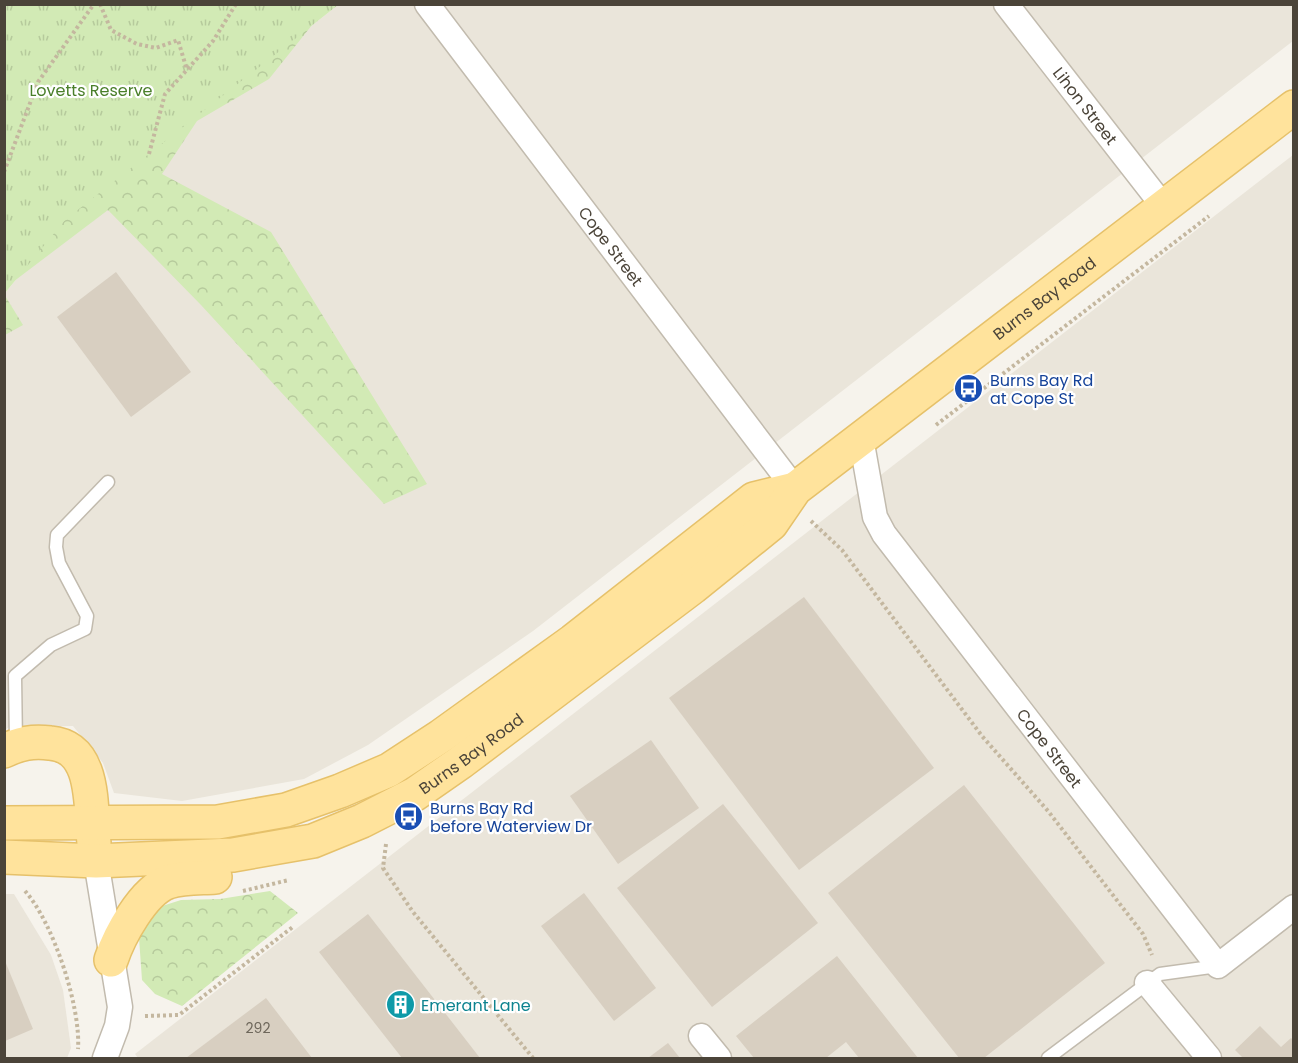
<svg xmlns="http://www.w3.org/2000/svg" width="1298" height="1063" font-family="Poppins,sans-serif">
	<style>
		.residential { fill: #eae5da }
		.forest { fill: url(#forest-crowns) }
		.park { fill: url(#park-tufts) }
		.building { fill: #d8cfc1 }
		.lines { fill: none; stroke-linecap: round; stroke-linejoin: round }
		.service-casing { stroke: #c2bbae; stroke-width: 15 }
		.minor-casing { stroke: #c2bbae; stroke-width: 27 }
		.primary-casing { stroke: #e6c16a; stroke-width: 36 }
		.path { stroke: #c4b79f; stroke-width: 4; stroke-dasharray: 3 3; stroke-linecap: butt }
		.service { stroke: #fff; stroke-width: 12 }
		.minor { stroke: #fff; stroke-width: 24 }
		.primary { stroke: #ffe39c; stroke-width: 33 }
		.labels { text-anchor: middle; stroke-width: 4.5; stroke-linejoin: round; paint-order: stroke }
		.number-label { font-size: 14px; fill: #6e675b }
		.park-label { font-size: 16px; fill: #4a7f2a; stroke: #fff }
		.street-label { font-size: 16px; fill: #4b4439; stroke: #fff }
		.transit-label { font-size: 16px; fill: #164399; stroke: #fff; text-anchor: start }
		.culture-label { font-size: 16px; fill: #0d838f; stroke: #fff; text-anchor: start }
	</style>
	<defs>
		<pattern id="forest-crowns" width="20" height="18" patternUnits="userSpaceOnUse" patternTransform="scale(1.5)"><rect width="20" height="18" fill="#d2eab5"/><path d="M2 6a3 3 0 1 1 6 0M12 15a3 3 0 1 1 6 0" fill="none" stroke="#b6ca9c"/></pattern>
		<pattern id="park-tufts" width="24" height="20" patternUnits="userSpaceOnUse" patternTransform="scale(1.5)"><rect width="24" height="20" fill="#d2eab5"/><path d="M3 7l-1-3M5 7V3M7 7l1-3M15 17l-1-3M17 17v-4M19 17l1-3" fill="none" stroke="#b6ca9c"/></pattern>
	</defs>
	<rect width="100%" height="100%" fill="#f6f3ec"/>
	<g class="residential">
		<path d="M338 5H1293V41L533 631 368 745 304 779 182 801 114 793 103 763 73 726 9 727 5 730V293L65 220Z"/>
		<path d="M1293 155V1058H138L135 1054Z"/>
		<path d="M5 894H14L51 955 63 990 71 1048 67 1058H5Z"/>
	</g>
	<g class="forest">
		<path d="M5 5H328L269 79 197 121 162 174 271 232 427 484 384 504 201 305 108 210 5 288Z"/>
		<path d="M4 294 23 325 5 335H4Z"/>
		<path d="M270 891 298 913 182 1006 155 994 142 980 139 938 159 907 181 900 220 899Z"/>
	</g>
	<path class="park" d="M5 4H338V5L65 220 5 293Z"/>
	<g class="building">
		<path d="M116 272 191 372 131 417 57 317Z"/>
		<path d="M804 597 934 768 799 870 669 698Z"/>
		<path d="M651 740 699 808 618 864 570 796Z"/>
		<path d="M964 785 1105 963 984 1058H959L828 893Z"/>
		<path d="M723 804 818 923 712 1007 617 888Z"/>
		<path d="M584 893 656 988 614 1021 541 926Z"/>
		<path d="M368 914 480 1058H402L319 952Z"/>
		<path d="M837 956 918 1058H859L846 1042 826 1058H754L736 1036Z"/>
		<path d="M5 961 33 1029 5 1041Z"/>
		<path d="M266 998 312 1058H186Z"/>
		<path d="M1260 1026 1281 1047 1291 1038 1294 1041V1058H1243L1235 1050Z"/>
		<path d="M668 1043 680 1058H648Z"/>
	</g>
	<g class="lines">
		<defs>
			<g id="service">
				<path d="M16 744 15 676 51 645 85 629 87 616 59 563 56 547 57 535 108 482"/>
				<path d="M1048 1058 1160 974 1218 966"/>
			</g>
			<g id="minor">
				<path id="s1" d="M427 4 795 489"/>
				<path id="s2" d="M1006 4 1164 207"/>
				<path id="s3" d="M861 438 875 517 884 534 1218 966 1294 907"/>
				<path d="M96 861 120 1007 117 1026 105 1058"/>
				<path d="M1147 983 1209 1058"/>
				<path d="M701 1036 719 1058"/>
			</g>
			<g id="primary">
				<path d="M4 751C20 743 33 741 50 743 97 747 90 808 94 843"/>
				<path d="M4 823 218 822 286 810 340 791 389 770 441 736 573 641 754 499 795 489"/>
				<path id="s4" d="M4 857 96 861 233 855 313 841 362 821 415 794 461 762 693 587 771 524 795 489 1294 107"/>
				<path d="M111 960C119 936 143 891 168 882 183 877 200 878 215 877"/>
			</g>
		</defs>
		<use href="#service" class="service-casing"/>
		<use href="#minor" class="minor-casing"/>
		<use href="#primary" class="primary-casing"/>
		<g class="path">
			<path d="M100 4 111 30 137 44 156 48 178 40 187 70"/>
			<path d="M149 154 165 94 213 41 236 4"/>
			<path d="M4 172 38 82 94 4"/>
			<path d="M936 425 1209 216"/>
			<path d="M811 521 842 550 982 736 1048 811 1143 934 1152 955"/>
			<path d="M386 844 383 868 413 912 533 1058"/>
			<path d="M25 891C53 922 81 1007 78 1049"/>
			<path d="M243 891 289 880"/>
			<path d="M145 1016 179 1015 294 926"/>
		</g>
		<use href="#service" class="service"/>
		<use href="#minor" class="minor"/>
		<use href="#primary" class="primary"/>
	</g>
	<defs>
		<symbol id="bus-disc" viewBox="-11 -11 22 22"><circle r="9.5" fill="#1a4fb4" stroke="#fff"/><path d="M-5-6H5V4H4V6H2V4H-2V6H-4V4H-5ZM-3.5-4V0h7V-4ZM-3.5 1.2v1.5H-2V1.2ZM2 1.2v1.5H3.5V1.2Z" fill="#fff"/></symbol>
		<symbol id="building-disc" viewBox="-11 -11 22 22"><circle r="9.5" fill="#0f9aa8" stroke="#fff"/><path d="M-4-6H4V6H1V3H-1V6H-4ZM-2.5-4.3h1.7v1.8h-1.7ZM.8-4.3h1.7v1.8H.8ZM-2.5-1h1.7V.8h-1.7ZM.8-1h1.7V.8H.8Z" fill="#fff"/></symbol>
	</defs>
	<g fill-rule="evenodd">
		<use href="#bus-disc" x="952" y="372" width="33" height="33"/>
		<use href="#bus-disc" x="392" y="800" width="33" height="33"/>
		<use href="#building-disc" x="384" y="988" width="33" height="33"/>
	</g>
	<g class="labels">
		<g class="number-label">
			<text x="258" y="1033">292</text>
		</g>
		<g class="park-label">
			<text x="91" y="96">Lovetts Reserve</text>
		</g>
		<g class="street-label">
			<text dy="6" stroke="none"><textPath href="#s2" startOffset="129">Lihon Street</textPath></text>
			<text dy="6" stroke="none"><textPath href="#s1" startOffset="304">Cope Street</textPath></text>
			<text dy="6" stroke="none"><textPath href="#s4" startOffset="1226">Burns Bay Road</textPath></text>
			<text dy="6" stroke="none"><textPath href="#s3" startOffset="370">Cope Street</textPath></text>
			<text dy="6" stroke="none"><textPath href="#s4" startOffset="492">Burns Bay Road</textPath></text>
		</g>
		<g class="transit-label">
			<text x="990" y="386">Burns Bay Rd<tspan x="990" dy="18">at Cope St</tspan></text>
			<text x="430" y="814">Burns Bay Rd<tspan x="430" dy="18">before Waterview Dr</tspan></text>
		</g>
		<g class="culture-label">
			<text x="421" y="1011">Emerant Lane</text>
		</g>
	</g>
	<rect width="1298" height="1063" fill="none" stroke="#4b4439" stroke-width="12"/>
</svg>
